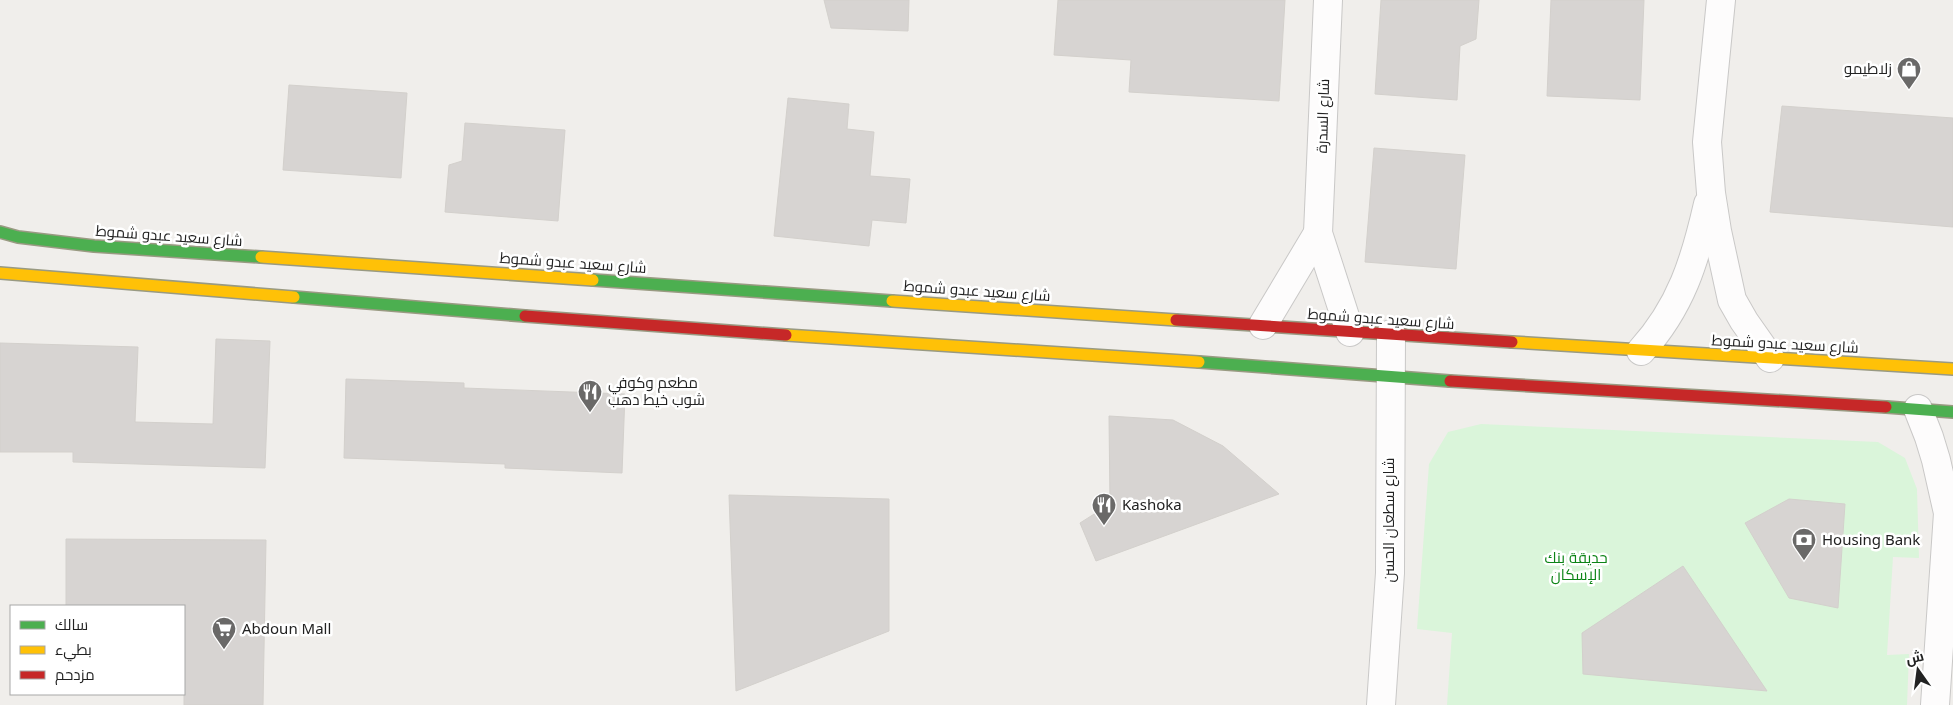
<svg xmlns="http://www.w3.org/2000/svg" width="1953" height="705" font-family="'Noto Sans',Cairo,sans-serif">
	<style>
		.park { fill: #daf5da }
		.building { fill: #d7d4d2; stroke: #d3d0cc }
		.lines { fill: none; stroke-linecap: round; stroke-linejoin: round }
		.street-casing { stroke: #c9c8c7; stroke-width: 30 }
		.fast-casing { stroke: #999a82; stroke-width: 14 }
		.slow-casing { stroke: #999a82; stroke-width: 14 }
		.jam-casing { stroke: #999a82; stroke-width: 14 }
		.street { stroke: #fdfcfc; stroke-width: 28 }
		.fast { stroke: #4caf50; stroke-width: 11 }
		.slow { stroke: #ffc107; stroke-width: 11 }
		.jam { stroke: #c62828; stroke-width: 11 }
		.labels { text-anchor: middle; stroke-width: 5; stroke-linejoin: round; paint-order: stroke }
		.poi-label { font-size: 15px; fill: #222; stroke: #fff; text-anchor: start }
		.street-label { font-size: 15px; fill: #222; stroke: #fff }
		.park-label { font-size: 15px; fill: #0c8416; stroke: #fff }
	</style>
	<rect width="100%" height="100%" fill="#f0eeeb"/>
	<path class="park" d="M1481 424 1878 442 1905 458 1917 489 1919 558 1893 557 1887 655 1909 654 1907 705H1447L1452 633 1417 629 1429 464 1448 432Z"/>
	<g class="building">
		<path d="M824 0H909L908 31 831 28Z"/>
		<path d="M1058 0H1285L1279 101 1129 92 1131 60 1054 55Z"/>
		<path d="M1381 0H1479L1476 39 1460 46 1457 100 1375 94Z"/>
		<path d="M1551 0H1644L1640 100 1547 96Z"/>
		<path d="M289 85 407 93 401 178 283 170Z"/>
		<path d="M788 98 849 104 847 129 874 132 870 176 910 179 906 223 872 220 869 246 774 236Z"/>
		<path d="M1782 106 1953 118V227L1770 212Z"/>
		<path d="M465 123 565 130 558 221 445 212 449 165 462 161Z"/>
		<path d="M1374 148 1465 155 1456 269 1365 262Z"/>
		<path d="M216 339 270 341 265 468 73 462V452H0V343L138 347 135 422 213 424Z"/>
		<path d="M346 379 464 383V388L625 394 622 473 505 468V464L344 458Z"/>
		<path d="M1109 416 1173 420 1223 446 1279 494 1096 561 1080 523 1110 504Z"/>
		<path d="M729 495 889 499V631L736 691Z"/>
		<path d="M1789 499 1845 504 1838 608 1789 598 1745 523Z"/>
		<path d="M66 539 266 540 263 705H184V606H66Z"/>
		<path d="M1683 566 1767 691 1583 674 1582 633Z"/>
	</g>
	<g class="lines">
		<defs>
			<g id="street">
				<path d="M1328 0 1318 233 1350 332"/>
				<path d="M1721 0 1707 142 1711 193 1717 231 1732 300 1744 321 1770 358"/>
				<path d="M1263 325 1318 233"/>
				<path d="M1641 351C1681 307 1695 261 1708 204"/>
				<path d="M1918 409 1929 437 1936 460 1948 513 1935 705"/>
				<path d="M1381 705 1390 573 1391 334"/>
			</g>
			<g id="fast">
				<path d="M0 232 18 237 94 246 261 257"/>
				<path d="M593 280 892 301"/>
				<path d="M294 297 525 316"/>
				<path d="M1199 362 1450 381"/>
				<path d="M1886 407 1953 412"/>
			</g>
			<g id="slow">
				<path d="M261 257 593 280"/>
				<path d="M0 273 294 297"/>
				<path d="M892 301 1176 320"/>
				<path d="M786 335 1199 362"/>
				<path d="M1512 342 1953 369"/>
			</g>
			<g id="jam">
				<path d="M525 316 786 335"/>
				<path d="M1176 320 1512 342"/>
				<path d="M1450 381 1886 407"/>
			</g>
		</defs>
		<use href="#street" class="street-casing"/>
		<use href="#fast" class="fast-casing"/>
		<use href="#slow" class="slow-casing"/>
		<use href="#jam" class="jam-casing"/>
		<use href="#street" class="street"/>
		<use href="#fast" class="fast"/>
		<use href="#slow" class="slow"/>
		<use href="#jam" class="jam"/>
	</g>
	<defs>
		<symbol id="shop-pin" viewBox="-11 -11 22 30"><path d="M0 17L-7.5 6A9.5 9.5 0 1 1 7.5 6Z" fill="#6a6968" stroke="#fff"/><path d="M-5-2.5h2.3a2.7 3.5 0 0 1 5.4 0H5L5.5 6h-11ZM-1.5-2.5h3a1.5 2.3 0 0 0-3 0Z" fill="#fff"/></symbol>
		<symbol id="restaurant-pin" viewBox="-11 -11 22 30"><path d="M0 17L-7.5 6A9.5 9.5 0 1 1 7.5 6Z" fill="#6a6968" stroke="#fff"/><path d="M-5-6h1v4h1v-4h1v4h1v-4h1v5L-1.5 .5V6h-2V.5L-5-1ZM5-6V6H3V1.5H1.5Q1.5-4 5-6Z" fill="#fff"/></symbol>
		<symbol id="bank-pin" viewBox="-11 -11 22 30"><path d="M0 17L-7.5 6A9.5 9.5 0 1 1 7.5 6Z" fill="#6a6968" stroke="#fff"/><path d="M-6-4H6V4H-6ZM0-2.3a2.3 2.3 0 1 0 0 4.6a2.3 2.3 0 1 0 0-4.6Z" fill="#fff"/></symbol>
		<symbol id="supermarket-pin" viewBox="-11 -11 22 30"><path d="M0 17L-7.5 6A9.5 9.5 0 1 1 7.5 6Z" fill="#6a6968" stroke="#fff"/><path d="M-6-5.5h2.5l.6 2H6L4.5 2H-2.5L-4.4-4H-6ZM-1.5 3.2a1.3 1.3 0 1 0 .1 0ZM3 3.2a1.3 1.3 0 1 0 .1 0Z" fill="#fff"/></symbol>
	</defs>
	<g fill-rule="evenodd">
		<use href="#shop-pin" x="1895" y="55" width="28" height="38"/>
		<use href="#restaurant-pin" x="576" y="378" width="28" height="38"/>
		<use href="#restaurant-pin" x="1090" y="491" width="28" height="38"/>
		<use href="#bank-pin" x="1790" y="526" width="28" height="38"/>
		<use href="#supermarket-pin" x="210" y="615" width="28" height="38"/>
	</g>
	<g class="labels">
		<g class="poi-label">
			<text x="1892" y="74" text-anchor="end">زلاطيمو</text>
			<text x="608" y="388">مطعم وكوفي<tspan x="608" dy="17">شوب خيط دهب</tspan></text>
			<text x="1122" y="510">Kashoka</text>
			<text x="1822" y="545">Housing Bank</text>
			<text x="242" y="634">Abdoun Mall</text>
		</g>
		<g class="street-label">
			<text transform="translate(1323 116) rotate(-88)" y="5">شارع السدرة</text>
			<text transform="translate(169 236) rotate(4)" y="5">شارع سعيد عبدو شموط</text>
			<text transform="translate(573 263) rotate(4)" y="5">شارع سعيد عبدو شموط</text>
			<text transform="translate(977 291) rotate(4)" y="5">شارع سعيد عبدو شموط</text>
			<text transform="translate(1381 319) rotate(4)" y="5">شارع سعيد عبدو شموط</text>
			<text transform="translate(1785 344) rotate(3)" y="5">شارع سعيد عبدو شموط</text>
			<text transform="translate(1389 520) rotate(-90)" y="5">شارع سطعان الحسن</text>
		</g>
		<g class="park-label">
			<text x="1576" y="563">حديقة بنك<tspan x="1576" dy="17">الإسكان</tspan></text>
		</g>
	</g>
	<rect x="10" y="605" width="175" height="90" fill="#ffffff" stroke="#a7a7a7"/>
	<rect x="20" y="621" width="25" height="8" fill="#4caf50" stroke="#a7a7a7"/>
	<text x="55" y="630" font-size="15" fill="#222222">سالك</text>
	<rect x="20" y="646" width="25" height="8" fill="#ffc107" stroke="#a7a7a7"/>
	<text x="55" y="655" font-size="15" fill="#222222">بطيء</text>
	<rect x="20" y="671" width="25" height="8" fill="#c62828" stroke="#a7a7a7"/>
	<text x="55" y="680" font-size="15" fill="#222222">مزدحم</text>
	<g transform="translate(1918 670) rotate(346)" stroke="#ffffff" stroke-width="4" paint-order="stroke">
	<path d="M0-4L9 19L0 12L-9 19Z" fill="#222222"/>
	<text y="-8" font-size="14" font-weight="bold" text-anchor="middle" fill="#222222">ش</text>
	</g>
</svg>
